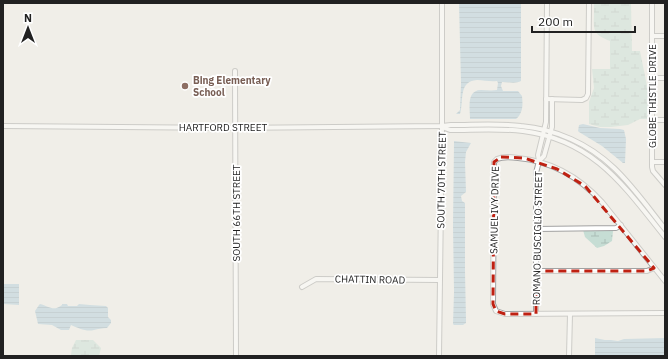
<svg xmlns="http://www.w3.org/2000/svg" width="668" height="359" font-family="'IBM Plex Sans',sans-serif">
	<style>
		.wetland { fill: url(#wetland-marsh) }
		.water { fill: url(#water-rules) }
		.lines { fill: none; stroke-linecap: round; stroke-linejoin: round }
		.minor-casing { stroke: #a2a2a2; stroke-width: 6 }
		.minor { stroke: #fff; stroke-width: 4 }
		.marked { fill: none; stroke: #bf2112; stroke-width: 3; stroke-dasharray: 8 5; stroke-linejoin: round }
		.education-dot { fill: #8d6e63; stroke: #fff; stroke-width: 1.5 }
		.labels { text-anchor: middle; stroke-width: 3.5; stroke-linejoin: round; paint-order: stroke }
		.education-label { font-size: 10px; font-weight: bold; fill: #785e54; stroke: #fff; text-anchor: start }
		.street-label { font-size: 10px; fill: #212121; stroke: #fff }
	</style>
	<defs>
		<pattern id="wetland-marsh" width="20" height="14" patternUnits="userSpaceOnUse"><rect width="20" height="14" fill="#c6ddd4"/><path d="M1 5h8M5 5V1M11 12h8M15 12V8" fill="none" stroke="#aabdb6"/></pattern>
		<pattern id="water-rules" width="6" height="5" patternUnits="userSpaceOnUse"><rect width="6" height="5" fill="#adcbda"/><path d="M0 2.5h6" fill="none" stroke="#95aebb"/></pattern>
	</defs>
	<rect width="100%" height="100%" fill="#f0eee8"/>
	<g class="wetland">
		<path d="M594 3H631L632 51H640L650 101 647 119H640L628 125 611 127H600L589 124V102L594 88 592 69H610V41C595 35 593 32 594 16 594 12 594 7 594 3Z"/>
		<path d="M583 230H613V231L612 241 604 246 597 248 585 237Z"/>
		<path d="M76 340H93L101 348 99 356H72L71 355 72 348Z"/>
	</g>
	<g class="water">
		<path d="M459 3H521V81C516 84 508 82 502 82L501 86 503 91H518L522 96C523 105 523 113 516 119H470C470 109 466 90 481 90 486 90 491 91 497 90L498 83 497 81C490 82 484 80 477 80 458 81 464 101 460 114H456L460 110 461 84Z"/>
		<path d="M583 124 600 128 620 129 624 130 626 139 625 163H623L602 146 579 132 578 131 579 125Z"/>
		<path d="M454 141 471 143 466 152 465 162 466 192 461 196 462 201 465 203V271L466 320V323L463 325H454L453 324 454 292 453 226Z"/>
		<path d="M3 284H19V305L3 304Z"/>
		<path d="M40 304C49 306 53 312 62 305V304H67L68 306H77L79 304 90 305 106 306 108 308V317L111 320V323L107 328C102 328 98 329 94 330 86 332 78 328 71 325L69 330H61L52 325 38 324 35 311 39 305Z"/>
		<path d="M595 338 605 340H611L618 341 624 339 665 338V356H595Z"/>
	</g>
	<g class="lines">
		<defs>
			<g id="minor">
				<path d="M652 3V167L653 171 665 185"/>
				<path d="M652 36H665"/>
				<path d="M235 71 236 356"/>
				<path d="M652 78H665"/>
				<path d="M546 99 582 100 586 98 588 94 589 3"/>
				<path d="M652 120H665"/>
				<path d="M3 126 236 128 442 126 451 125C474 125 498 123 521 126 556 129 589 144 614 168 633 186 649 209 665 229"/>
				<path d="M442 127 450 130C474 130 499 128 523 131 594 140 624 186 665 237"/>
				<path d="M539 161 544 156 552 127V99"/>
				<path d="M652 162H665"/>
				<path d="M536 229 616 228 621 225"/>
				<path d="M536 271H647L654 268"/>
				<path d="M665 281 602 202C580 178 551 161 518 158 511 157 504 156 497 159L494 162V168L493 304 496 311 505 314 665 313"/>
				<path d="M302 287 316 279 439 280"/>
				<path d="M536 314V173L539 161 538 155 546 122 547 3"/>
				<path d="M439 356 442 126V3"/>
				<path d="M569 356 570 314"/>
			</g>
		</defs>
		<use href="#minor" class="minor-casing"/>
		<use href="#minor" class="minor"/>
	</g>
	<path d="M0 0H668V359H0ZM501 157 524 158 557 169 585 186 654 268 647 271H536V314H505L496 311 493 304 494 162Z" fill="#f0eee8" fill-opacity=".55" fill-rule="evenodd"/>
	<path class="marked" d="M501 157 524 158 557 169 585 186 654 268 647 271H536V314H505L496 311 493 304 494 162Z"/>
	<circle class="education-dot" cx="185" cy="86" r="4"/>
	<g class="labels">
		<g class="education-label">
			<text x="193" y="84">Bing Elementary<tspan x="193" dy="12">School</tspan></text>
		</g>
		<g class="street-label">
			<text transform="translate(652 96) rotate(-90)" y="4">GLOBE THISTLE DRIVE</text>
			<text x="223" y="131">HARTFORD STREET</text>
			<text transform="translate(441 180) rotate(-89)" y="4">SOUTH 70TH STREET</text>
			<text transform="translate(494 210) rotate(-89)" y="4">SAMUEL IVY DRIVE</text>
			<text transform="translate(236 213) rotate(-90)" y="4">SOUTH 66TH STREET</text>
			<text transform="translate(537 238) rotate(-89)" y="4">ROMANO BUSCIGLIO STREET</text>
			<text transform="translate(370 279) rotate(1)" y="4">CHATTIN ROAD</text>
		</g>
	</g>
	<rect width="668" height="359" fill="none" stroke="#212121" stroke-width="8"/>
	<g transform="translate(28 28)" stroke="#ffffff" stroke-width="3" paint-order="stroke">
	<path d="M0-3L7 15L0 10L-7 15Z" fill="#212121"/>
	<text y="-6" font-size="11" font-weight="bold" text-anchor="middle" fill="#212121">N</text>
	</g>
	<path d="M532 26v6h103v-6" fill="none" stroke="#212121" stroke-width="2"/>
	<text x="538" y="26" font-size="12" fill="#212121" stroke="#ffffff" stroke-width="3" paint-order="stroke">200 m</text>
</svg>
